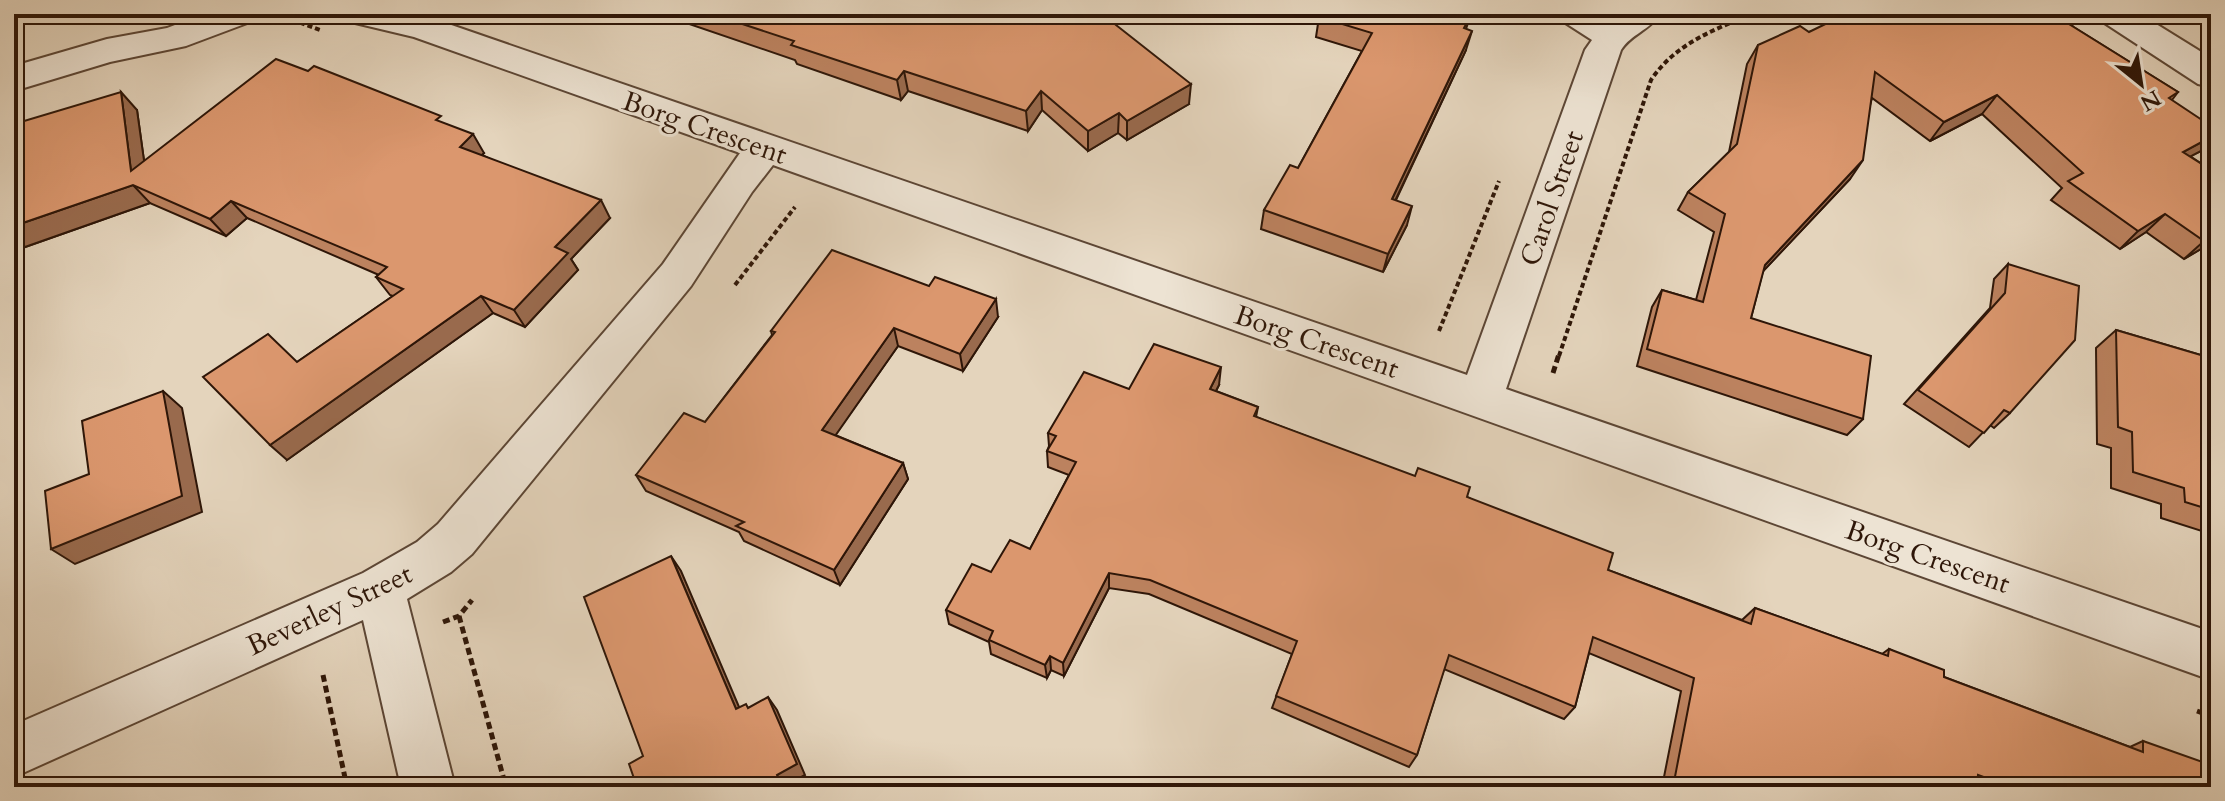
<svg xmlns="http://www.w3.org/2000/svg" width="2225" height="801" font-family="Cardo,serif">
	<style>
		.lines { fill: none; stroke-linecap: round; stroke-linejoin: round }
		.street-casing { stroke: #5c4635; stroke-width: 4 }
		.path-far1 { stroke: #2e1608; stroke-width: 4; stroke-dasharray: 5 3; stroke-linecap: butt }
		.path { stroke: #2e1608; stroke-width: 5; stroke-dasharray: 7 4; stroke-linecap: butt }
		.street { fill: #ede3d3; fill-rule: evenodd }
		.wall { fill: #bc825f; stroke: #2e1608; stroke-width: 2 }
		.shaded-wall { fill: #996a4d; stroke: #2e1608; stroke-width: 2 }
		.building { fill: #db976e; stroke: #2e1608; stroke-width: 2 }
		.labels { text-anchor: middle; stroke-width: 6; stroke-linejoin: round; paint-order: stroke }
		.street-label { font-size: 28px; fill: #2e1608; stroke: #ede3d3 }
	</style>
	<rect width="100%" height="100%" fill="#e4d4bc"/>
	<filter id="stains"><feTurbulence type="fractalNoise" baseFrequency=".0025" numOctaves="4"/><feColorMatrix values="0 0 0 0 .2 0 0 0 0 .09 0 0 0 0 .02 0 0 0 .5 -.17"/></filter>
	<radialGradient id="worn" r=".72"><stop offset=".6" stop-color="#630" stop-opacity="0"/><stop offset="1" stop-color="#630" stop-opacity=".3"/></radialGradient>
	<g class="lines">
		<defs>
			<g id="street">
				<path d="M204 14H255L250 22 186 46 110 62 14 91V66L107 39 167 28Z"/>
				<path d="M346 14H415L434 19 1467 375 1585 50 1592 40 1564 22 1559 14H1601L1609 19 1617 14H1660C1650 30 1631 34 1621 50L1506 389 2211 632V680L773 165 752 192 691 286 472 554 451 572 407 599 455 787H401L363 620 14 777V725L363 573 417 542 438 524 663 264 740 153 414 37 351 22Z"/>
				<path d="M2098 14H2140L2211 58V87L2198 84 2103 22Z"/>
			</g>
		</defs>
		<use href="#street" class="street-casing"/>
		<g class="path-far1">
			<path d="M285 17 320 30"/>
			<path d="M735 285 795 207"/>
			<path d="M1439 331 1499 181"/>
			<path d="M1559 356 1651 80C1675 44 1713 30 1752 14"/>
		</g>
		<g class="path">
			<path d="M1553 373 1559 354"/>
			<path d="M459 616 506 787"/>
			<path d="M443 622 459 616 472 600"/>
			<path d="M323 675 347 787"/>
			<path d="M2197 711 2211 716"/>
		</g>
		<use href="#street" class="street"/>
	</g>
	<g class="wall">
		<path d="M660 14H1111L1108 18 1189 104 1127 140 1118 133 1088 151 1042 110 1028 131 908 91 901 100 797 64 795 60Z"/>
		<path d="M1319 17H1470L1466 29V50L1396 200 1407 225 1383 272 1261 229 1264 210 1298 168 1362 51 1316 37Z"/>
		<path d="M1853 19H2077L2072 26 2178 92 2172 100 2201 151 2190 156 2211 170V243L2184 259 2146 232 2120 249 2051 200 2062 188 1982 114 1930 141 1872 98 1850 179 1763 271 1751 318 1863 419 1847 435 1637 366 1652 307 1662 290 1696 300 1714 232 1678 210 1688 192 1729 152 1747 64 1758 45 1809 32Z"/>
		<path d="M137 110 144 161 446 124 484 153 482 155 610 218 571 259 578 270 525 327 493 313 287 460 297 362 393 296 390 295 376 277 379 275 247 218 226 236 150 203 25 247 14 237V124Z"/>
		<path d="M2008 264 2010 413 1994 428 1990 425 1969 447 1904 404 1990 308 1994 279Z"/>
		<path d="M998 317 963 371 898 346 835 435 903 463 908 479 840 585 744 541 739 532 646 491 636 475 705 422 772 335 771 331Z"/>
		<path d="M2116 330 2211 358V534L2161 518V504L2111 488V448L2097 444 2096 348Z"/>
		<path d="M1219 385 1216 391 1258 407 1256 417 1467 497 1608 570 1742 620 1755 608 1882 654 1889 649 1944 677 2130 747 2143 741 2211 787H1662L1681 691 1589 653 1575 707 1564 719 1444 669 1417 755 1409 767 1272 708 1292 654 1149 594 1109 588 1064 676 1051 670 1047 678 991 654 989 642 949 624 946 610 991 572 1030 549 1069 475 1048 467 1047 451 1049 446 1048 433 1129 389Z"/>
	</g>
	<g class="shaded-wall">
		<path d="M1472 31 1466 50 1387 218 1392 199Z"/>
		<path d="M904 71 908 91 901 100 897 80Z"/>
		<path d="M1191 84 1189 104 1127 140V121Z"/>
		<path d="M1041 91 1042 110 1028 131 1026 111Z"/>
		<path d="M121 92 137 110 148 189 131 171Z"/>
		<path d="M1997 95 1982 114 1930 141 1944 122Z"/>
		<path d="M1119 113 1118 133 1088 151V131Z"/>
		<path d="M473 134 484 153 471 165 460 147Z"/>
		<path d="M2211 137V140L2201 151 2165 170 2183 152Z"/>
		<path d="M1863 160 1850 179 1753 282 1765 265Z"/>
		<path d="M133 185 150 203 25 247 14 237V226Z"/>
		<path d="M601 200 610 218 571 259 578 270 525 327 514 310 555 247Z"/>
		<path d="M231 201 247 218 226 236 210 219Z"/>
		<path d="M1412 206 1407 225 1383 272 1388 254Z"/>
		<path d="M2165 214 2146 232 2120 249 2138 231Z"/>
		<path d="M2211 237V243L2184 259 2204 241Z"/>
		<path d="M481 296 493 313 287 460 270 445Z"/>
		<path d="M996 299 998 317 963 371 960 354Z"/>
		<path d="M894 328 898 346 828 446 822 430Z"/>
		<path d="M1221 367 1219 385 1208 406 1210 389Z"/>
		<path d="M163 391 182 408 202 512 75 564 51 549Z"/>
		<path d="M903 463 908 479 840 585 834 570Z"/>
		<path d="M671 556 681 571 745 721 736 709Z"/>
		<path d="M1109 573V588L1064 676 1063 663Z"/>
		<path d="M1050 656 1051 670 1047 678 1045 665Z"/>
		<path d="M768 697 777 710 805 775 785 786 786 787H782L777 775Z"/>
	</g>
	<g class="building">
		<path d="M712 14H1102L1191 84 1127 121 1119 113 1088 131 1041 91 1026 111 904 71 897 80 791 45 794 41Z"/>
		<path d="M1321 14H1459L1470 17 1464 28 1472 31 1392 199 1412 206 1388 254 1264 210 1290 165 1298 168 1372 33 1319 17Z"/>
		<path d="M1846 14 1853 19 1864 14H2069L2077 19 2069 24 2178 92 2169 98 2211 126V137L2183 152 2211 170V237L2204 241 2165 214 2138 231 2068 181 2083 173 1997 95 1944 122 1875 72 1863 160 1765 265 1751 318 1871 356 1863 419 1647 349 1662 290 1703 302 1725 214 1688 192 1737 144 1758 45 1800 26 1809 32Z"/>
		<path d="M276 59 308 71 314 66 441 116 436 120 473 134 460 147 601 200 555 247 568 253 514 310 481 296 270 445 203 377 268 334 297 362 403 289 376 277 387 267 231 201 210 219 133 185 14 226V124L121 92 131 171Z"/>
		<path d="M832 250 929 286 935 277 996 299 960 354 894 328 822 430 903 463 834 570 736 526 744 522 636 475 684 413 705 422 775 332 771 331Z"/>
		<path d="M2008 264 2079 286 2075 340 2010 413 2004 410 1984 433 1918 390 2005 293Z"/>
		<path d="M2116 330 2211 358V510L2185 502 2184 488 2133 472 2132 432 2118 427Z"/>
		<path d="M1154 344 1221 367 1210 389 1258 407 1254 416 1415 476 1418 468 1470 487 1467 497 1613 553 1608 570 1751 624 1755 608 1888 656 1889 649 1944 670V677L2143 752V741L2211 765V787H2011L1978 775 1977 787H1866L1844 778 1842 787H1673L1694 678 1593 637 1575 707 1449 655 1417 755 1276 696 1297 641 1150 580 1109 573 1063 663 1050 656 1045 665 989 640 993 631 946 610 972 564 991 572 1010 540 1030 549 1076 462 1047 451 1056 436 1048 433 1084 372 1129 389Z"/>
		<path d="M163 391 182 496 51 549 45 491 89 474 82 421Z"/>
		<path d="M671 556 736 709 746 704 748 708 768 697 797 764 777 775 782 787H637L629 764 643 756 584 597Z"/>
	</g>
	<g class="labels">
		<g class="street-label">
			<text transform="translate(705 127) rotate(19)" y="10">Borg Crescent</text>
			<text transform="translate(1551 198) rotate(-71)" y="10">Carol Street</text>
			<text transform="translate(1317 341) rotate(19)" y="10">Borg Crescent</text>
			<text transform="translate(1928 556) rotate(19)" y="10">Borg Crescent</text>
			<text transform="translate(329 609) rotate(-25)" y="10">Beverley Street</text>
		</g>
	</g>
	<rect width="2225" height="801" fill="none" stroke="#e4d4bc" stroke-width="48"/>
	<rect x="16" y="16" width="2193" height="769" fill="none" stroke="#2e1608" stroke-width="4"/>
	<rect x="24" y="24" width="2177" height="753" fill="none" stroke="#2e1608" stroke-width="2"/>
	<g transform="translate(2141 84) rotate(150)" stroke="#ede3d3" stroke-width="6" paint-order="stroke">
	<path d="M0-6L14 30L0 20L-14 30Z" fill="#2e1608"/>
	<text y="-12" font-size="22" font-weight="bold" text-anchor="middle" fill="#2e1608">N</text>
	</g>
	<rect width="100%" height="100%" filter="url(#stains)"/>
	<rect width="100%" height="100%" fill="url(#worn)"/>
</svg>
